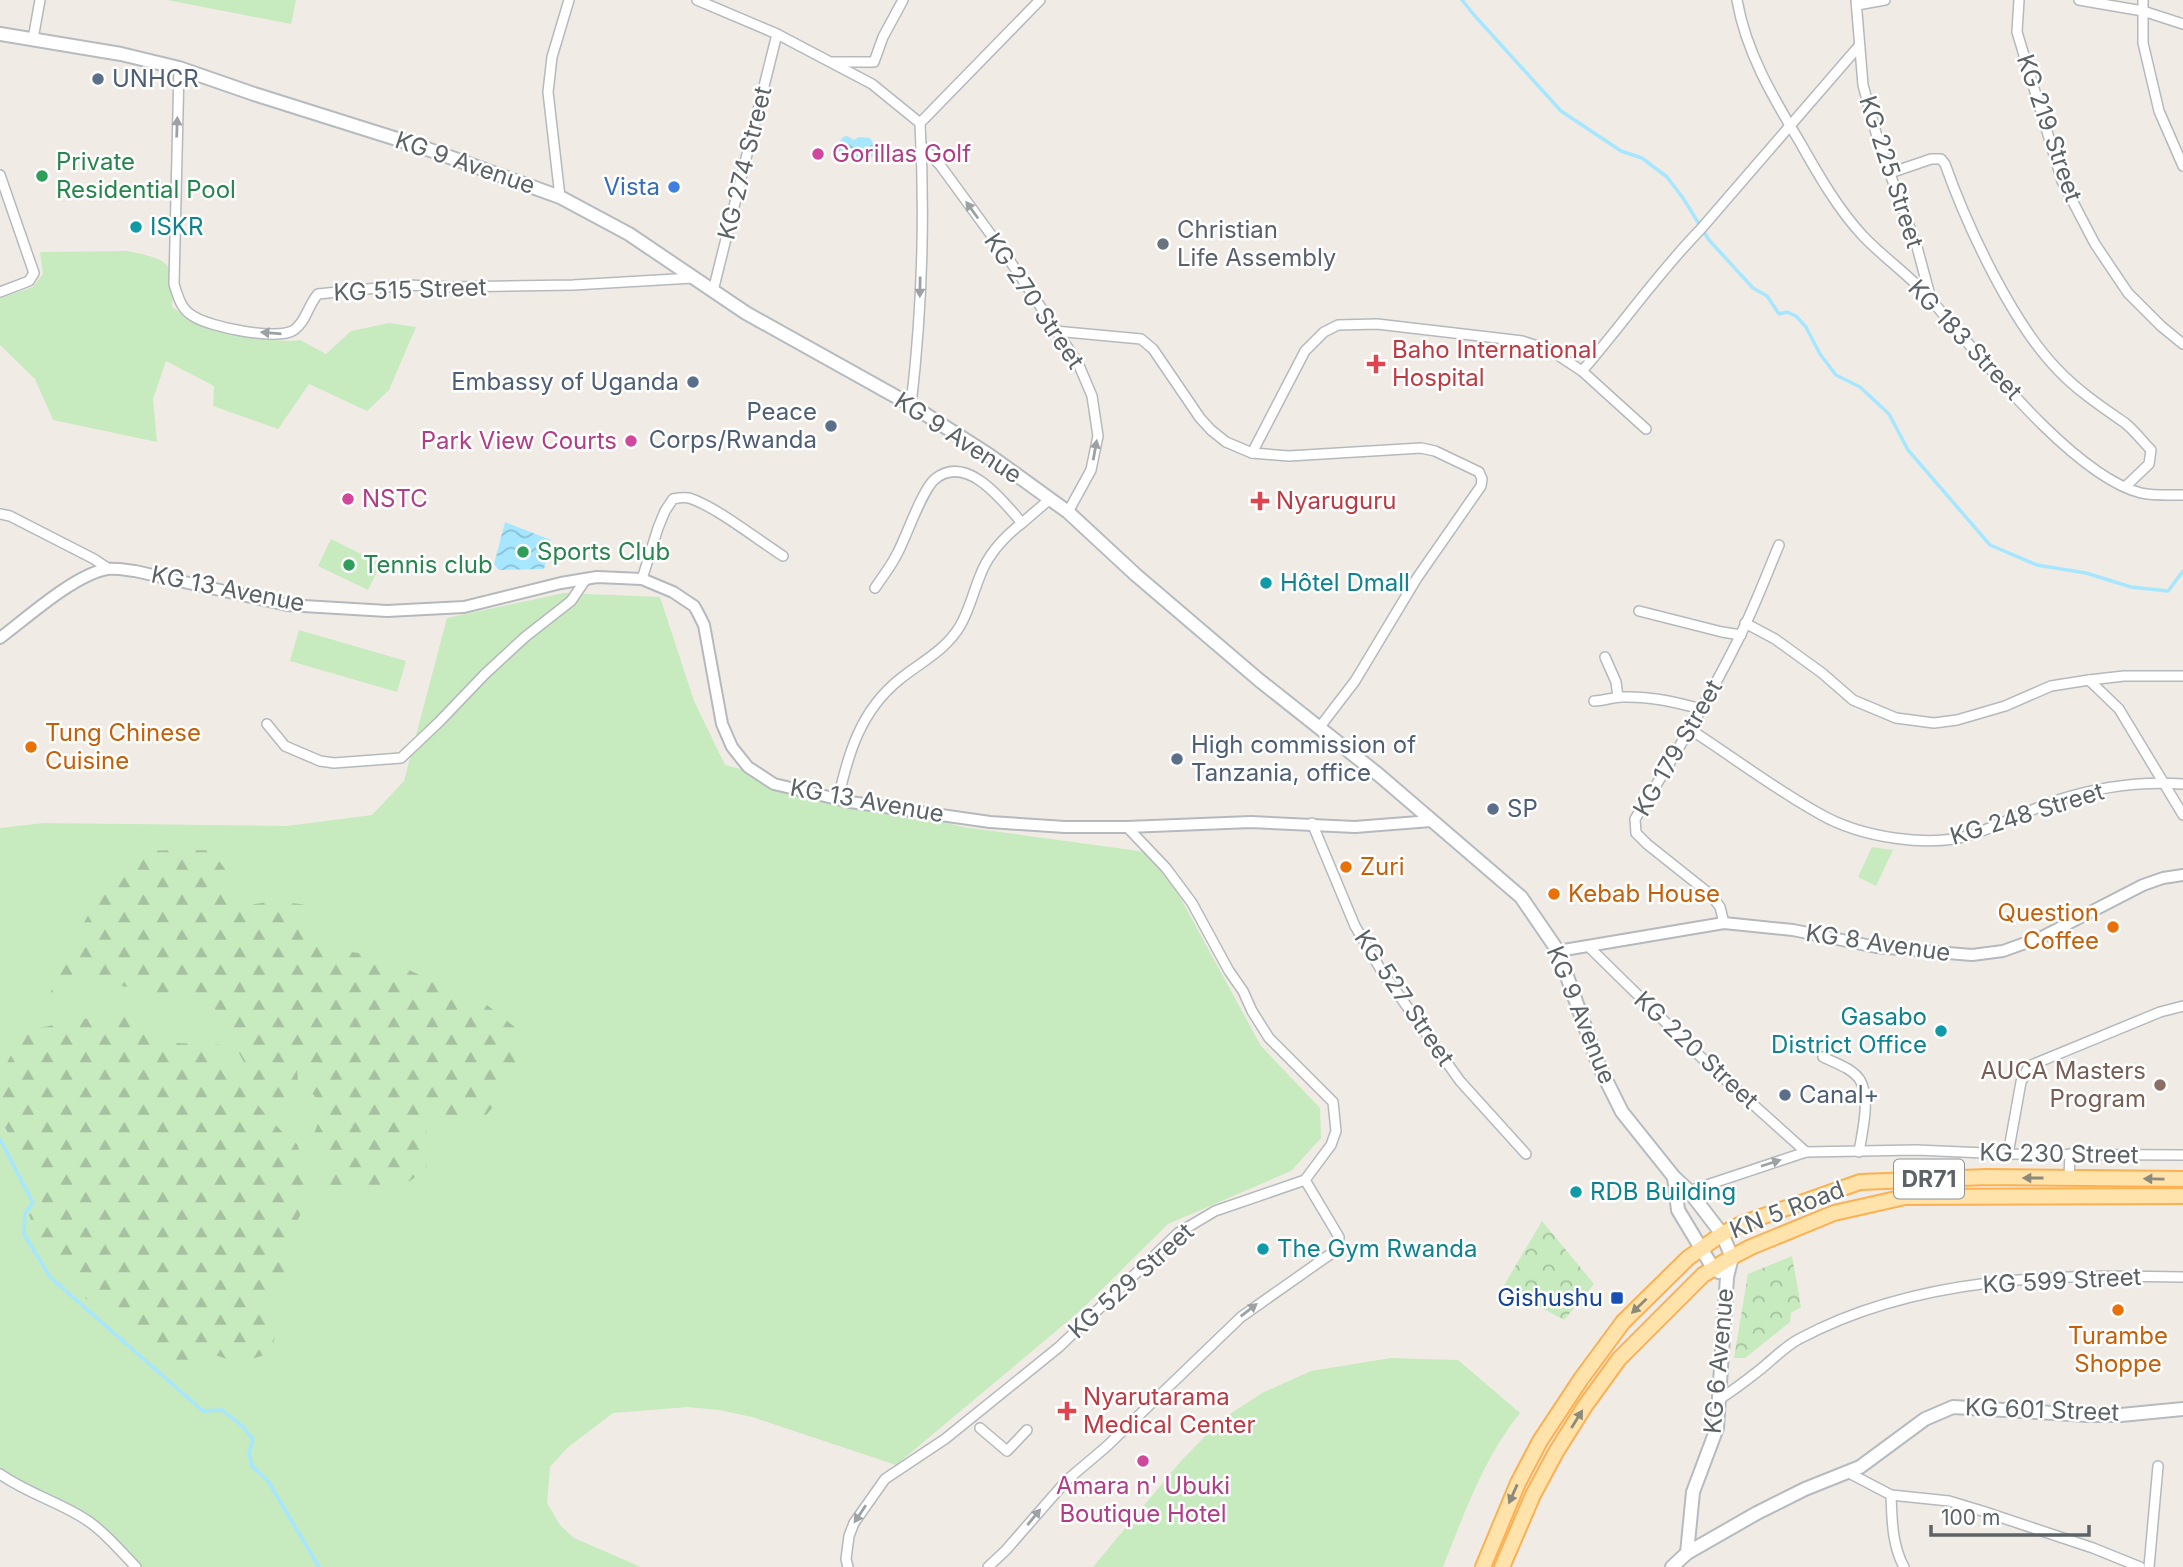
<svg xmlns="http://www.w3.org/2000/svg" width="2183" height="1567" font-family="Inter,sans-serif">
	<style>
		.green { fill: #c7eabf }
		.forest { fill: url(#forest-firs) }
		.park { fill: url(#park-crowns) }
		.water { fill: url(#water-waves) }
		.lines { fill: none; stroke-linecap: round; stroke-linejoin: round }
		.stream { stroke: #a6e7ff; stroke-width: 3.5 }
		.minor-casing { stroke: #b5b9bd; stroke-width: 12 }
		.tertiary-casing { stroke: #b5b9bd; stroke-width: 14 }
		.secondary-casing { stroke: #b6bbc0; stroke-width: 16 }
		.primary-casing { stroke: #fdb051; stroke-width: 18 }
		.minor { stroke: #fff; stroke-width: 9 }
		.tertiary { stroke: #fff; stroke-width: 10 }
		.secondary { stroke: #fff; stroke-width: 12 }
		.primary { stroke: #ffe3ab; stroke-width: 14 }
		.oneway { fill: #9da1a4 }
		.oneway2 { fill: #8d897b }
		.service-dot { fill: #5c6f8a; stroke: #fff; stroke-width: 2.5 }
		.hotel-dot { fill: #d1479c; stroke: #fff; stroke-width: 2.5 }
		.leisure-dot { fill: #2e9e5b; stroke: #fff; stroke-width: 2.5 }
		.shop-dot { fill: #3f7fe0; stroke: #fff; stroke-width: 2.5 }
		.culture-dot { fill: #0f9aa8; stroke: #fff; stroke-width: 2.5 }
		.worship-dot { fill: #6b7280; stroke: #fff; stroke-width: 2.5 }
		.health-dot { fill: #e0444e; stroke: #fff; stroke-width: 2.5 }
		.food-dot { fill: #e8710a; stroke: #fff; stroke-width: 2.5 }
		.education-dot { fill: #8d6e63; stroke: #fff; stroke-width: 2.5 }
		.transit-dot { fill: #1a4fb4; stroke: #fff; stroke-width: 2.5 }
		.labels { text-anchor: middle; stroke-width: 5; stroke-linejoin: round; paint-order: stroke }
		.shield { fill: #fff; stroke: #8d9295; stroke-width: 2 }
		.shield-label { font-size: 23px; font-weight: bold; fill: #5c6367 }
		.service-label { font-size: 24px; fill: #4e5e75; stroke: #fff; text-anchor: start }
		.street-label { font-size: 24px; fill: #5c6367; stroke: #fff }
		.hotel-label { font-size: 24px; fill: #b23c85; stroke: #fff; text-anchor: start }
		.leisure-label { font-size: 24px; fill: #27864d; stroke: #fff; text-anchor: start }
		.shop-label { font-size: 24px; fill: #366cbe; stroke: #fff; text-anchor: end }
		.culture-label { font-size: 24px; fill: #0d838f; stroke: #fff; text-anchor: start }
		.worship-label { font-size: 24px; fill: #5b616d; stroke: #fff; text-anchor: start }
		.health-label { font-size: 24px; fill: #be3a42; stroke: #fff; text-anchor: start }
		.food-label { font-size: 24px; fill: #c56008; stroke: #fff; text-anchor: start }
		.education-label { font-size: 24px; fill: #785e54; stroke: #fff; text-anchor: end }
		.transit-label { font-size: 24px; fill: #164399; stroke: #fff; text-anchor: end }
	</style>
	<defs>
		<pattern id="forest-firs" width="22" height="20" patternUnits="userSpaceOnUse" patternTransform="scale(1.75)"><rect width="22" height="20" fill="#c7eabf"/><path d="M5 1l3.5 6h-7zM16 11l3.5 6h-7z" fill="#a5c19f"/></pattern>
		<pattern id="park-crowns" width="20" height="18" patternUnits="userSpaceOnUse" patternTransform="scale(1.75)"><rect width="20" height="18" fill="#c7eabf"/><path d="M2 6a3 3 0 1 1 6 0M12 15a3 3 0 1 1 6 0" fill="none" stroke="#a5c19f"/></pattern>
		<pattern id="water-waves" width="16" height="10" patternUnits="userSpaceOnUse" patternTransform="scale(1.75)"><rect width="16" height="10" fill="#a6e7ff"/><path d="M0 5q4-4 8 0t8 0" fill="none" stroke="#8abfd2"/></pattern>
	</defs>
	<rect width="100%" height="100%" fill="#f0ece5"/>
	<g class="green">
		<path d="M167 0H296L291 24Z"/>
		<path d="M127 251C170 260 175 261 172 307 180 312 188 318 196 322 215 332 279 344 300 340L326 354 351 331 389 323 416 327 389 390 367 411 309 384 278 429 213 406 214 386 166 361 153 399 157 442 53 420 35 379 0 345V298L33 287 43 274 40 252Z"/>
		<path d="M331 539 381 564 368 590 318 566Z"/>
		<path d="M564 593 660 597 694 701 725 765 963 827 1146 852 1175 888 1261 1046 1320 1108 1321 1138 1291 1171 1168 1224 1080 1311 896 1465 752 1417 719 1410 688 1407 613 1413 567 1448 550 1467 547 1503 560 1525 574 1538 641 1567H130L92 1530 0 1470V828L44 823 287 826 372 815 404 781 447 618Z"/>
		<path d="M299 630 406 661 397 692 290 661Z"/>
		<path d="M1872 847 1893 850 1876 886 1858 877Z"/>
		<path d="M1391 1358 1458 1360 1520 1413C1483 1459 1464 1514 1443 1567H1093L1181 1461 1221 1420 1262 1393 1311 1371Z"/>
	</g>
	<g class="forest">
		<path d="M211 850 225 869 231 908 273 901 309 905 306 932 327 949 375 955 487 1005 516 1028V1078L484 1118 427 1121V1168L398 1190 330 1186 313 1137 326 1101 315 1097 297 1068 299 1097 287 1114 261 1094 239 1053 225 1013C179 995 123 985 74 979L49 997C61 968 108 865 135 853 144 849 197 851 211 850Z"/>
		<path d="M121 1012 177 1043 223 1045 232 1060 243 1089 285 1135 297 1144 307 1172V1200L289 1239 290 1276 277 1293 264 1303 277 1328 271 1353 239 1363 215 1355 176 1365C122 1329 46 1280 29 1214L43 1205 28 1167 0 1119V1077L23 1031Z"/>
	</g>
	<g class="park">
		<path d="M1542 1221 1594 1284 1564 1320 1503 1287Z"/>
		<path d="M1792 1256 1801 1307 1791 1313 1790 1322 1745 1358H1734L1748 1274Z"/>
	</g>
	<g class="water">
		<path d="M847 136 854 140 859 137 870 138 876 148 871 159 861 162 852 155 841 156 837 146 843 137Z"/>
		<path d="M505 522 551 540 544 569 499 570 494 564Z"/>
	</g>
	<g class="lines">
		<g class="stream">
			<path d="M1462 0 1474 15 1561 111 1621 151 1642 158 1667 177 1683 198 1709 240 1753 288 1767 296 1779 314 1787 312 1796 316 1806 327 1820 354 1836 375 1860 387 1889 414 1908 450 1990 545 2037 565 2086 573 2131 587 2168 591 2183 571"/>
			<path d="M0 1139 33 1203 25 1213 24 1234 50 1277 203 1411 222 1410 241 1425 253 1439 249 1453 252 1466 268 1481 319 1567"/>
		</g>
		<defs>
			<g id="minor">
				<path d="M697 0 777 34 872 84 920 123"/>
				<path d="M1737 0C1746 53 1774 99 1801 144 1819 176 1838 209 1863 236 1885 259 1912 277 1932 301 1978 354 2073 476 2141 493 2154 496 2170 495 2183 495"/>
				<path d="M1856 0 1863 85 1879 144 1917 247 1931 299"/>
				<path d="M2019 0 2017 32 2062 181 2095 244 2128 293 2161 326 2183 344"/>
				<path d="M2079 0 2143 11 2183 24"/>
				<path d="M2143 0V43L2159 111 2183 166"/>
				<path d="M1857 5 1885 0"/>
				<path d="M33 39 40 0"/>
				<path d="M833 62H874L883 37 903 0"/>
				<path d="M179 68 174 284C178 297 181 309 193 316 209 327 278 341 294 330 306 322 308 305 318 294L407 285 450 287 573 285 693 278"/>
				<path d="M921 145 940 165 1008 258 1078 363 1092 396 1098 436 1091 470 1068 512"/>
				<path d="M1890 173 1931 159H1941L1945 164C1967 226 2012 323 2058 370 2078 391 2102 407 2125 423 2135 431 2143 442 2151 450L2149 464 2125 487"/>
				<path d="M0 175 34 273 29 281 0 292"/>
				<path d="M560 197 548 92 552 57 569 0"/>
				<path d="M713 291 777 34"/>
				<path d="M1055 331 1141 339 1153 349 1200 418 1211 430 1226 442 1252 453 1289 456 1421 448 1435 451 1479 472 1482 479 1481 486 1417 578 1355 681 1319 728"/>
				<path d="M1582 371C1622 325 1657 274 1700 230L1859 46"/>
				<path d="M911 405C922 312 925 217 920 123L1040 0"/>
				<path d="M1252 453 1305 351 1324 332 1338 325 1377 324 1497 338 1522 341 1550 350 1582 371 1646 429"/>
				<path d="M0 514 10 516 94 559 109 569"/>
				<path d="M1022 523 1050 499"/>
				<path d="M642 579 658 528 665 511 673 499C678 498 684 497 689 498 715 506 758 540 783 556"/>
				<path d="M1639 611 1722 632 1741 635"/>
				<path d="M1745 623 1775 639 1822 673 1853 700 1896 718 1934 723 1957 720 2005 706 2051 686 2089 680 2119 709 2183 815"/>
				<path d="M1605 657 1616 682 1618 697"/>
				<path d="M2089 680 2124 676H2183"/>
				<path d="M1594 701C1604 701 1613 697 1622 697 1650 696 1675 702 1701 709"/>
				<path d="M267 724 285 746 320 761 334 763 401 758 439 722 485 674 525 637 571 601 586 579"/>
				<path d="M1691 730C1733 757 1776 790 1820 814 1860 837 1930 849 1974 834 2002 824 2029 810 2058 800 2098 787 2141 781 2183 784"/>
				<path d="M838 800C848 753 861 710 900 679 921 662 945 651 960 626 969 611 973 593 980 576 988 554 1004 537 1022 523 1003 501 967 453 935 479 922 490 907 535 898 552 892 565 883 576 875 588"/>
				<path d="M1312 823 1355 926 1381 970 1460 1081 1526 1154"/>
				<path d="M1724 923 1720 907 1711 895 1647 844 1636 833 1635 819C1672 760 1708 701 1739 638 1754 608 1766 576 1779 545"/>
				<path d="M1589 947 1708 1064 1806 1152"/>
				<path d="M1823 1057C1835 1063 1852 1068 1860 1080 1871 1099 1862 1132 1859 1152"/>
				<path d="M2008 1154 2021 1082 2029 1066 2160 1012 2183 1006"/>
				<path d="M2069 1178 2070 1154"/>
				<path d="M1689 1191 1806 1152 1916 1150 2008 1154 2183 1155"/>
				<path d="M1719 1400C1730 1392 1742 1384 1753 1375 1769 1364 1782 1348 1799 1339 1917 1276 2053 1274 2183 1277"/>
				<path d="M980 1428 1007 1451 1027 1430"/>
				<path d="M1849 1473 1891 1495 1949 1501 1982 1511 2093 1548 2140 1567"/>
				<path d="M0 1474C28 1494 60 1502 88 1521 106 1533 120 1551 136 1567"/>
				<path d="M1891 1495C1892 1520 1892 1545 1904 1567"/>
				<path d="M848 1567 846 1559 849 1536 854 1523 885 1479 945 1439 1059 1347 1178 1233 1215 1211 1305 1180 1331 1145 1336 1131 1333 1102 1269 1038 1252 1011 1243 991 1229 971 1192 903 1166 868 1127 827"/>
				<path d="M988 1567 1006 1550 1067 1480 1106 1447 1241 1317 1332 1253 1338 1245 1339 1237 1305 1180"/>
				<path d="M2149 1567 2158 1466"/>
			</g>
			<g id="tertiary">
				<path d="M0 638C28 617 74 575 107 569 116 568 126 570 135 571L287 605 387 611 464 607 561 583 597 577 642 579 673 592 694 606 698 613 704 625 722 724 732 747 748 767 774 784 850 802 990 822 1065 827H1127L1251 822 1355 827 1431 821"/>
				<path d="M1558 951 1724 923 1793 930 1876 947 1972 955 2003 951 2042 937 2143 885 2163 878 2183 875"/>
			</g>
			<g id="secondary">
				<path d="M0 34 121 54 179 68 254 94 419 146 560 197 629 234 746 313 911 405 989 455 1068 512 1136 575 1259 680 1379 775 1521 897 1558 951 1599 1066 1622 1112 1674 1177 1689 1191 1722 1234 1732 1257 1727 1277 1717 1428 1693 1492 1687 1553"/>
				<path d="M1674 1177 1678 1210 1713 1268 1719 1272"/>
				<path d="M1672 1567 1687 1553 1757 1513 1805 1489 1860 1467 1925 1419 1953 1407 2088 1415H2121L2183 1409"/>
			</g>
			<g id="primary">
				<path d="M1483 1567 1518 1483 1540 1441 1581 1379 1623 1322 1688 1258 1722 1234 1741 1224 1860 1182 1987 1177 2183 1179"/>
				<path d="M1502 1567 1533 1495 1556 1452 1585 1406 1619 1359 1703 1275 1732 1257 1751 1247 1834 1213 1905 1197 2183 1196"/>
			</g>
		</defs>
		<use href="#minor" class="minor-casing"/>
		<use href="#tertiary" class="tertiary-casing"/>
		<use href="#secondary" class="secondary-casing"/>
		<use href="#primary" class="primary-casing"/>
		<use href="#minor" class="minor"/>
		<use href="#tertiary" class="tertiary"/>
		<use href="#secondary" class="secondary"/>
		<use href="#primary" class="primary"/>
	</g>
	<defs><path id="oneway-solid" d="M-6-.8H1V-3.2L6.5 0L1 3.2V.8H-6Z" transform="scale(1.75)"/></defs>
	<g class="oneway">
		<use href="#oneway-solid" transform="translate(177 127) rotate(-88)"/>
		<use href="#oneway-solid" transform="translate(972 210) rotate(-126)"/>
		<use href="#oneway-solid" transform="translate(920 287) rotate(91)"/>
		<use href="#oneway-solid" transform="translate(271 333) rotate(-175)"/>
		<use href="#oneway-solid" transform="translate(1095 450) rotate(-80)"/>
		<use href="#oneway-solid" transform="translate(1771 1163) rotate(-18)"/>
		<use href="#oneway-solid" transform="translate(1249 1310) rotate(-38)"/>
		<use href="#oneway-solid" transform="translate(860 1514) rotate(124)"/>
		<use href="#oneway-solid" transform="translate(1034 1517) rotate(-51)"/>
	</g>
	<g class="oneway2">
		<use href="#oneway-solid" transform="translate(2033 1178) rotate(-180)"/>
		<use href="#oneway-solid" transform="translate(2154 1179) rotate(-179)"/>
		<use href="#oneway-solid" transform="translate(1639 1306) rotate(136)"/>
		<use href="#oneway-solid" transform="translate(1577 1419) rotate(-58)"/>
		<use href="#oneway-solid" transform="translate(1513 1494) rotate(114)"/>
	</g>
	<g class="service-dot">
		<circle cx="98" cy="79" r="7"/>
		<circle cx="693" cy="382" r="7"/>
		<circle cx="831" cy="426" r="7"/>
		<circle cx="1177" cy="759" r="7"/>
		<circle cx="1493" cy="809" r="7"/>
		<circle cx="1785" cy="1095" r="7"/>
	</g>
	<g class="hotel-dot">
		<circle cx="818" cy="154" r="7"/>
		<circle cx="631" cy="441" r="7"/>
		<circle cx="348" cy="499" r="7"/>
		<circle cx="1143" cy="1461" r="7"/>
	</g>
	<g class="leisure-dot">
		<circle cx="42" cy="176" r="7"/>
		<circle cx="523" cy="552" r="7"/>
		<circle cx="349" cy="565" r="7"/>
	</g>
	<circle class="shop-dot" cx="674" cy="187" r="7"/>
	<g class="culture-dot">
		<circle cx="136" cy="227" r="7"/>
		<circle cx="1266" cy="583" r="7"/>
		<circle cx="1941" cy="1031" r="7"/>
		<circle cx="1576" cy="1192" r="7"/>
		<circle cx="1263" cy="1249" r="7"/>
	</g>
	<circle class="worship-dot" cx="1163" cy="244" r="7"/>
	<g class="health-dot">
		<path d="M1372.5 353.5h7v7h7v7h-7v7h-7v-7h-7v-7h7z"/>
		<path d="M1256.5 490.5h7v7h7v7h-7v7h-7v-7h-7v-7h7z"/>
		<path d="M1063.5 1400.5h7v7h7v7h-7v7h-7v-7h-7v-7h7z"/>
	</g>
	<g class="food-dot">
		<circle cx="31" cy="747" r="7"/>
		<circle cx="1346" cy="867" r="7"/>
		<circle cx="1554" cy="894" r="7"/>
		<circle cx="2113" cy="927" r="7"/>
		<circle cx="2118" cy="1310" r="7"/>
	</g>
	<circle class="education-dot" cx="2160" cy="1085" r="7"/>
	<rect class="transit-dot" x="1610" y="1291" width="14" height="14" rx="3.5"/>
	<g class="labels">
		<rect class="shield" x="1894" y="1159.5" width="70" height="39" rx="5"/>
		<g class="shield-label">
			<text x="1929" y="1187">DR71</text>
		</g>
		<g class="service-label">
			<text x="112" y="87">UNHCR</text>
			<text x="679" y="390" text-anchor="end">Embassy of Uganda</text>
			<text x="817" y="420" text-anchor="end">Peace<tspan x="817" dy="28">Corps/Rwanda</tspan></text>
			<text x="1191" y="753">High commission of<tspan x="1191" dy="28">Tanzania, office</tspan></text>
			<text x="1507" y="817">SP</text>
			<text x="1799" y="1103">Canal+</text>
		</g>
		<g class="street-label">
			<text transform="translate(2049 128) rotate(71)" y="8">KG 219 Street</text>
			<text transform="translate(465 163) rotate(19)" y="8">KG 9 Avenue</text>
			<text transform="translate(745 163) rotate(-76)" y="8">KG 274 Street</text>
			<text transform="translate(1891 172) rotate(72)" y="8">KG 225 Street</text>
			<text transform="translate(410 290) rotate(-2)" y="8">KG 515 Street</text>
			<text transform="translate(1034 301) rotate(56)" y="8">KG 270 Street</text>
			<text transform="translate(1965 340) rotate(47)" y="8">KG 183 Street</text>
			<text transform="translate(958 438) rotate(33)" y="8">KG 9 Avenue</text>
			<text transform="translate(228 589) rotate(11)" y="8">KG 13 Avenue</text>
			<text transform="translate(1678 748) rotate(-60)" y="8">KG 179 Street</text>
			<text transform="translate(867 801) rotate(10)" y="8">KG 13 Avenue</text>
			<text transform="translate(2027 814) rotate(-17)" y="8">KG 248 Street</text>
			<text transform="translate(1878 943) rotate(8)" y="8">KG 8 Avenue</text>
			<text transform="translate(1404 998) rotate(56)" y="8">KG 527 Street</text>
			<text transform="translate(1581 1015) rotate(68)" y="8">KG 9 Avenue</text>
			<text transform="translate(1696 1050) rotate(43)" y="8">KG 220 Street</text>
			<text transform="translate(2059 1154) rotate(1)" y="8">KG 230 Street</text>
			<text transform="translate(1787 1210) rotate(-21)" y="8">KN 5 Road</text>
			<text transform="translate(1131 1281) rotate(-42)" y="8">KG 529 Street</text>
			<text transform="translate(2062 1281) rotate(-3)" y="8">KG 599 Street</text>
			<text transform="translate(1719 1361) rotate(-85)" y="8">KG 6 Avenue</text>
			<text transform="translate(2042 1410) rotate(2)" y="8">KG 601 Street</text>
		</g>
		<g class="hotel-label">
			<text x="832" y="162">Gorillas Golf</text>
			<text x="617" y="449" text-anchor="end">Park View Courts</text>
			<text x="362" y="507">NSTC</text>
			<text x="1143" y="1494" text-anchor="middle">Amara n' Ubuki<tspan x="1143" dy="28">Boutique Hotel</tspan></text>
		</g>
		<g class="leisure-label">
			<text x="56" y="170">Private<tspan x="56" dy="28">Residential Pool</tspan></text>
			<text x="537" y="560">Sports Club</text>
			<text x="363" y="573">Tennis club</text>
		</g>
		<g class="shop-label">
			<text x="660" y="195">Vista</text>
		</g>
		<g class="culture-label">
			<text x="150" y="235">ISKR</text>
			<text x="1280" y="591">Hôtel Dmall</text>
			<text x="1927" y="1025" text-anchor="end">Gasabo<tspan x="1927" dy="28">District Office</tspan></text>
			<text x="1590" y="1200">RDB Building</text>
			<text x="1277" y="1257">The Gym Rwanda</text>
		</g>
		<g class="worship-label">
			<text x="1177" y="238">Christian<tspan x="1177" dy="28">Life Assembly</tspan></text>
		</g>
		<g class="health-label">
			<text x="1392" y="358">Baho International<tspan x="1392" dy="28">Hospital</tspan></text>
			<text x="1276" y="509">Nyaruguru</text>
			<text x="1083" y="1405">Nyarutarama<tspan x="1083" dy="28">Medical Center</tspan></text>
		</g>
		<g class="food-label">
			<text x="45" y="741">Tung Chinese<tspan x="45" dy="28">Cuisine</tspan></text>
			<text x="1360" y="875">Zuri</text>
			<text x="1568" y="902">Kebab House</text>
			<text x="2099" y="921" text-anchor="end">Question<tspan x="2099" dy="28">Coffee</tspan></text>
			<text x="2118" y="1344" text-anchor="middle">Turambe<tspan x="2118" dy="28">Shoppe</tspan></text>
		</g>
		<g class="education-label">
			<text x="2146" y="1079">AUCA Masters<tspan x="2146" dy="28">Program</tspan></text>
		</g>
		<g class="transit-label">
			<text x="1603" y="1306">Gishushu</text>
		</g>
	</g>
	<path d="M1931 1525v10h158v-10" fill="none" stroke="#5c6367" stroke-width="3.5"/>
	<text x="1941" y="1525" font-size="21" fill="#5c6367" stroke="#ffffff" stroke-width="5" paint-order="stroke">100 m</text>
</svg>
